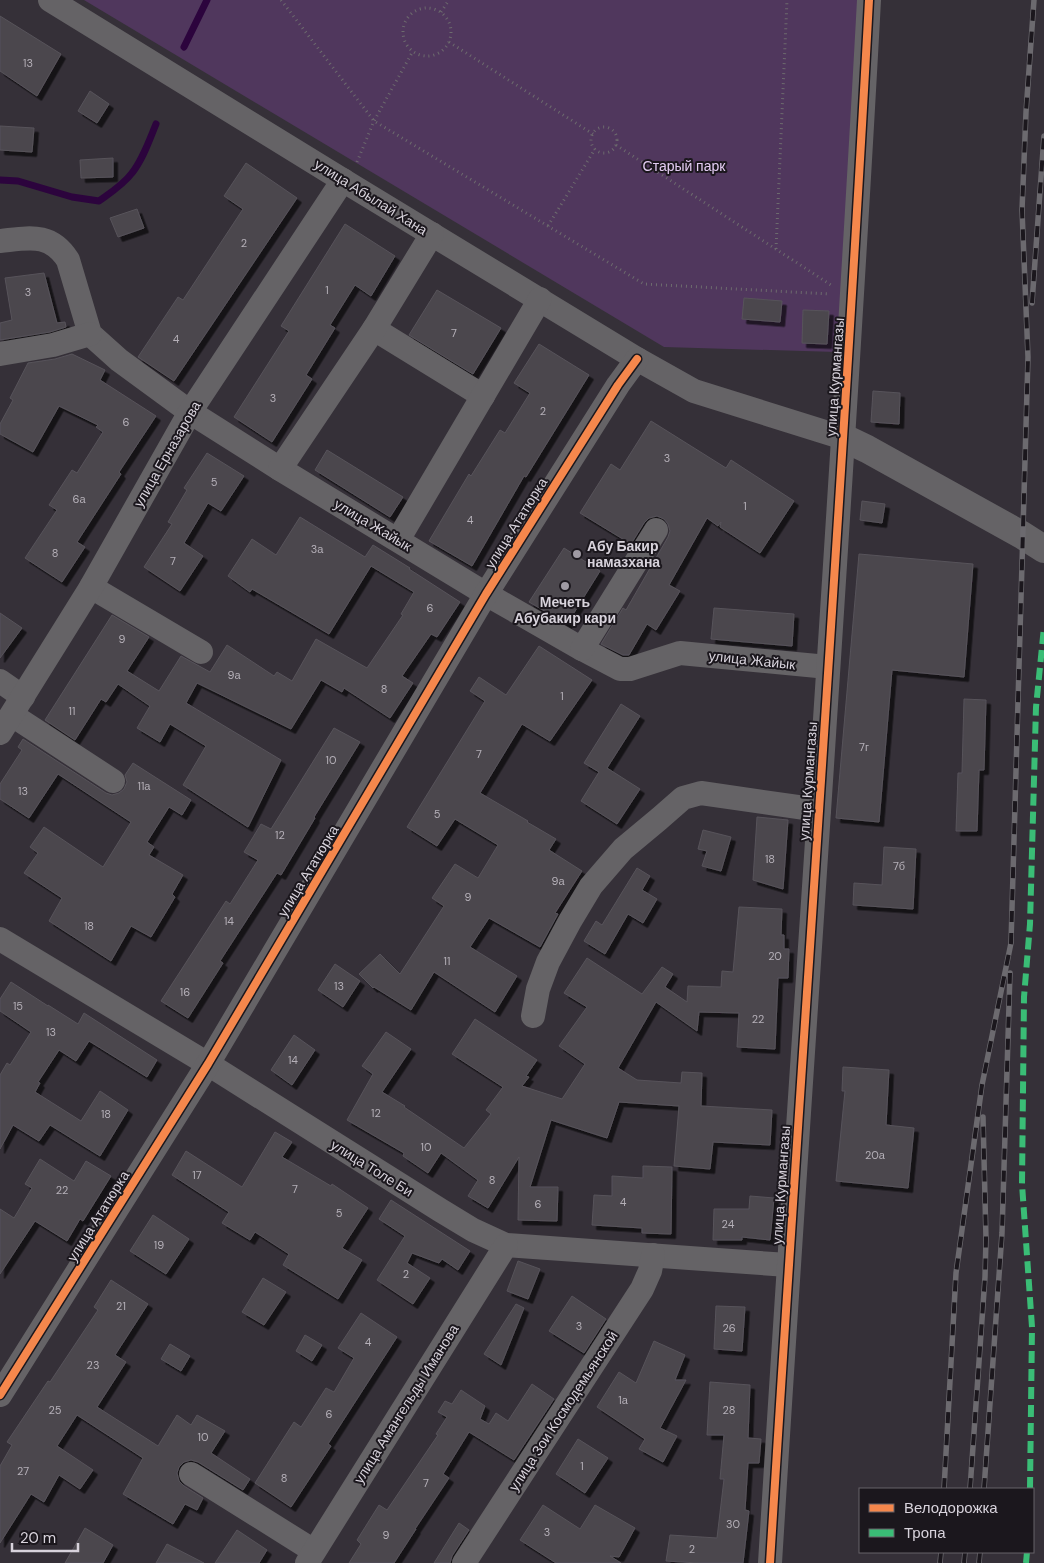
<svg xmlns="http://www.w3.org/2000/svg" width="1044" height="1563" font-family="'DM Sans',sans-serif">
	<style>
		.green { fill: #50375d }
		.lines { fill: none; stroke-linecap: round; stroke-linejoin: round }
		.stream { stroke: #2c043d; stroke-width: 7 }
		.building { fill: #4b474e; stroke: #57535a; filter: url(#shadow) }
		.path { stroke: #6d6b6e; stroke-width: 3; stroke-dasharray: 1 4; stroke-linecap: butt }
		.minor { stroke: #656366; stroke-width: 24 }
		.tertiary { stroke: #656366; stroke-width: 28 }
		.rail-casing { stroke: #6c6a6f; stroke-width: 5.5 }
		.rail { stroke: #1b171d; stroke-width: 4; stroke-dasharray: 11; stroke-linecap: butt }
		.quiet { stroke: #3abd76; stroke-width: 6; stroke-dasharray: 12 6; stroke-linecap: butt }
		.cycleway-casing { stroke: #1b171d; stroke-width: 11 }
		.cycleway { stroke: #f5874c; stroke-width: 8 }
		.poi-dot { fill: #9f9aa3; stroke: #1b171d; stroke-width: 2 }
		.labels { text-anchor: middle; stroke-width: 4; stroke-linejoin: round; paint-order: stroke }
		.number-label { font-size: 11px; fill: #b5b0b8 }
		.park-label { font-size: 14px; fill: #e3ccf2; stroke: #1b171d }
		.street-label { font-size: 14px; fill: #d8d3dc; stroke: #1b171d }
		.poi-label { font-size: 14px; font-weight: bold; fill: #d8d3dc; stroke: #1b171d; text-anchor: start }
	</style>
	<defs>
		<filter id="shadow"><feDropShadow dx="4.5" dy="4.5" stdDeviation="0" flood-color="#0009"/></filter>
	</defs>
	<rect width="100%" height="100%" fill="#353038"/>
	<path class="green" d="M84 0H862L837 352 664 347Z"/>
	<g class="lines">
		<g class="stream">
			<path d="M184 47 207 0"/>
			<path d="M0 180 18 181 72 197 99 201C110 193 123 185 132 173 143 159 149 141 156 124"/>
		</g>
	</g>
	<g class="building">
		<path d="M0 16 61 54 37 96 0 71Z"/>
		<path d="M90 91 109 104 97 123 78 111Z"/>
		<path d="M0 126 34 128 32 152 0 150Z"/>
		<path d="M113 158V177L81 178 80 160Z"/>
		<path d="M246 163 297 198 174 381 138 357 178 297 183 300 243 209 224 196Z"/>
		<path d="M137 209 144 228 118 237 110 218Z"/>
		<path d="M345 224 395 256 371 296 355 285 330 325 335 328 306 375 312 379 272 442 234 417 289 331 281 326Z"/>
		<path d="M44 273 57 323 65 322 66 327 50 332 0 340V323L12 320 5 278Z"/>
		<path d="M437 290 501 328 473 374 409 335Z"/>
		<path d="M744 298 782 301 780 322 742 319Z"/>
		<path d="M803 310 829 311 827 344 802 343Z"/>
		<path d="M539 344 589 375 526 477 524 476 472 566 429 541 469 474 471 476 500 430 505 433 530 393 514 383Z"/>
		<path d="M72 354 105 370 100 380 156 416 119 472 121 474 77 542 85 547 62 582 25 558 57 510 49 505 72 470 77 473 103 432 96 427 98 425 59 406 33 452 0 434V424L13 400 10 398 28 363 55 359Z"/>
		<path d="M873 391 900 393 899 424 871 422Z"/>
		<path d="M651 421 726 468 731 460 794 501 760 553 720 527 721 522 718 526 707 518 669 585 680 591 656 630 647 624 629 655H623L601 644 623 608 626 610 668 537 670 531 668 524 664 519 657 516 649 518 644 523 631 544 580 513 611 464 620 470Z"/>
		<path d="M327 450 403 497 390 517 315 470Z"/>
		<path d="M207 453 244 476 221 511 208 503 184 543 203 556 180 591 144 567 172 524 168 522 187 490 184 488Z"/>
		<path d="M862 501 885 504 882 523 860 520Z"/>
		<path d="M300 517 365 557 373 545 410 568 409 569 460 602 437 637 431 634 402 676 413 683 390 718 344 688 342 692 321 680 291 729 197 683 186 703 281 760 248 827 183 785 206 746 170 724 160 742 137 728 150 706 118 684 106 702 101 699 75 740 45 720 112 615 149 637 127 671 159 691 181 656 210 672 227 645 274 676 277 672 292 681 316 639 367 668 403 615 401 614 414 592 371 566 329 634 252 589 250 592 228 576 252 539 276 555Z"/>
		<path d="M564 548 600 571 567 624 529 602Z"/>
		<path d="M859 554 973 564 964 677 892 670 879 822 836 818Z"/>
		<path d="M714 608 794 614 792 646 711 639Z"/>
		<path d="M0 613 22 628 0 658Z"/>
		<path d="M539 646 592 680 550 741 522 724 480 793 528 821 527 822 556 839 549 850 582 871 555 913 558 914 540 947 489 918 470 947 517 976 495 1012 434 972 411 1010 374 987 373 988 359 974 380 954 400 974 444 906 432 898 455 864 478 878 498 845 455 819 437 846 407 827 485 701 470 691 479 677 506 695Z"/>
		<path d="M964 699 986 700 984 770H979L977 831H956L958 773H962Z"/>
		<path d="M621 704 640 716 607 768 640 789 617 824 581 801 599 772 584 763Z"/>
		<path d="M334 728 360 742 314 817 315 818 281 875 277 873 220 961 223 963 188 1018 161 1001 226 901 230 904 258 860 244 852 261 824 271 829Z"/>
		<path d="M23 739 106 793 112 795 119 793 124 789 127 782 125 775 133 763 191 800 182 815 169 807 147 842 154 847 149 855 183 875 172 894 175 897 151 937 131 926 111 961 49 921 62 898 24 873 38 853 30 847 44 827 103 867 131 822 58 774 29 818 0 799V784L22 750 18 747Z"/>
		<path d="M757 817 788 820 783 889 753 880Z"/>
		<path d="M703 830 731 837 721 871 702 866 707 851 698 849Z"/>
		<path d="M884 847 916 849 913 909 853 905 854 883 882 885Z"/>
		<path d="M637 868 650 876 642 890 657 899 643 923 628 914 605 954 584 941 596 921 602 925Z"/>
		<path d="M739 907 782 909 781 935H784V949H789L788 978H778L775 1049 737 1047 739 1013 699 1012 697 1031 656 1002 618 1068 637 1080 681 1083 682 1072 702 1073 701 1106 772 1110 770 1145 713 1142 710 1169 674 1166 679 1106 619 1102 607 1138 551 1120 530 1187H558L557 1221 518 1220 519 1157 488 1208 468 1196 478 1180 441 1153 428 1173 403 1156 404 1153 347 1120 373 1074 362 1066 386 1032 411 1049 382 1092 405 1106 404 1107 464 1148 491 1114 486 1110 503 1087 452 1054 475 1019 537 1060 526 1076 529 1077 522 1086 562 1099 585 1064 559 1046 587 1007 564 993 587 958 642 994 662 967 673 974 665 987 687 1002 688 986 721 987 722 971 733 972Z"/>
		<path d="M335 964 360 981 343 1007 318 990Z"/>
		<path d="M11 982 48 1006V1005L78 1024 84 1013 157 1060 147 1077 89 1041 76 1061 59 1050 38 1082 40 1083 35 1092 81 1121 100 1091 128 1110 100 1156 50 1125 39 1141 13 1125 0 1149V1075L7 1063 10 1065 31 1032 0 1011V999Z"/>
		<path d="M294 1035 315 1050 292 1085 271 1070Z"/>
		<path d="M843 1067 889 1070 886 1125 914 1128 908 1188 836 1181 845 1091H842Z"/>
		<path d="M275 1132 292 1142 282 1157 331 1186 332 1184 368 1208 342 1248 362 1260 338 1299 283 1265 289 1254 255 1232 250 1240 222 1223 229 1212 172 1175 186 1151 242 1187Z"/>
		<path d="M40 1159 74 1181 86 1161 111 1176 83 1221 80 1219 67 1241 35 1221 0 1274V1209L14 1218 32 1188 25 1184Z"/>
		<path d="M643 1166 672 1167 671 1234 642 1233V1228L592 1225 594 1195 612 1196V1176L643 1178Z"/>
		<path d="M750 1196 774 1198 770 1240 742 1237V1240H713L714 1209H749Z"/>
		<path d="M391 1200 470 1251 458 1270 442 1259 439 1263 412 1253 407 1263 430 1278 413 1304 377 1280 405 1236 379 1219Z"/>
		<path d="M153 1215 189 1239 166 1274 130 1251Z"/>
		<path d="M518 1261 540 1269 528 1299 507 1291Z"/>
		<path d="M263 1278 286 1292 264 1325 242 1312Z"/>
		<path d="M111 1280 148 1304 115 1355 126 1362 97 1407 158 1446 177 1415 191 1425 197 1415 225 1431 211 1453 250 1479 243 1490 198 1462 191 1460 184 1462 179 1467 177 1473 179 1481 184 1486 203 1498 197 1510 185 1504 173 1524 123 1494 143 1458 77 1415 57 1446 93 1470 80 1489 59 1475 44 1502 31 1494 0 1543V1466L12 1445 7 1442 48 1381 50 1382 98 1310 94 1307Z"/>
		<path d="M572 1296 606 1319 584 1353 549 1331Z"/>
		<path d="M516 1304 524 1308 501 1365 484 1354Z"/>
		<path d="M716 1306 745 1307 742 1351 714 1349Z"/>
		<path d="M361 1313 397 1337 328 1444 331 1446 291 1507 255 1483 294 1422 301 1427 326 1388 334 1392 354 1358 338 1348Z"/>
		<path d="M305 1335 322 1345 312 1361 296 1351Z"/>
		<path d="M654 1341 685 1355 675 1380H686L660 1428 677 1436 663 1462 639 1449 645 1439 597 1407 619 1372 636 1383Z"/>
		<path d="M170 1344 190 1356 181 1371 161 1359Z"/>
		<path d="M710 1382 750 1385 748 1438 761 1439 759 1463H748L745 1510 749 1511 743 1563H698L666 1561 670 1535 717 1538 724 1479H720L724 1435H707Z"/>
		<path d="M532 1384 554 1399 514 1460 469 1432 443 1474 449 1478 415 1529H416L394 1563H349L361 1544 357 1540 379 1505 387 1510 438 1435 436 1434 447 1417 438 1412 445 1401 452 1404 461 1390 485 1406 480 1419 489 1424 496 1413 508 1421Z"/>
		<path d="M578 1439 608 1458 585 1493 556 1474Z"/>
		<path d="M543 1505 580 1529 595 1505 635 1528 619 1557 610 1556 621 1563H556L520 1540Z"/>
		<path d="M459 1523 469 1530 452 1556 450 1563H434Z"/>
		<path d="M85 1528 113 1545 103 1563H65Z"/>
		<path d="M237 1530 267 1550 259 1563H215Z"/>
		<path d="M167 1544 204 1563H156Z"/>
	</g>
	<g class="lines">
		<g class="path">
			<path d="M281 0 374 121 644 284 830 294"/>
			<circle cx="427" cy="32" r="24"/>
			<path d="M441 12 449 0"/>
			<path d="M449 42 593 134"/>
			<circle cx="604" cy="140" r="13"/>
			<path d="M616 145 831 285"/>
			<path d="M357 162 374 121 413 51"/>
			<path d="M548 226 595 149"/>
			<path d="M776 249 787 0"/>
		</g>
		<g class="minor">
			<path d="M50 0 354 187 637 359 694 391 844 438"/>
			<path d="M0 241C29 238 50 232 68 260L90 334 119 360 190 412 280 469 486 594 582 649 620 669H630L680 653 828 667"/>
			<path d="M374 329 483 396"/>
			<path d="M0 354 53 345 90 334"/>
			<path d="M280 469 374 329 432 234"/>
			<path d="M398 540 540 299"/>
			<path d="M91 587 201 652"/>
			<path d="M582 649 656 530"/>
			<path d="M0 681 23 697"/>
			<path d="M12 715 113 781"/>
			<path d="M0 733 91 587 190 412 343 180"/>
			<path d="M0 939 208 1064 440 1210 473 1230 506 1245 788 1265"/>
			<path d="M533 1016 538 989 548 962 570 921 591 886 623 849 659 819 683 798 701 793 819 810"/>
			<path d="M0 1395 208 1064 486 594 618 385 637 359"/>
			<path d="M191 1474 314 1551"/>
			<path d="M307 1563 506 1245"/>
			<path d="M464 1563 642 1289 650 1271 653 1255"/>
			<path d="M770 1563C802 1042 841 521 869 0"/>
		</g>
		<path class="tertiary" d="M844 438 867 449 1022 535 1044 549"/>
		<defs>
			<g id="rail">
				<path d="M1032 303 1044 136"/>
				<path d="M944 1489 956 1273 982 1085 1011 943 1028 357 1022 210 1026 112 1034 0"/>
				<path d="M970 1489 985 1277 986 1239 983 1117"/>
				<path d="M984 1489 1002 1233 1010 973"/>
				<path d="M940 1563 941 1552"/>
				<path d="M964 1563 965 1552"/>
				<path d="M979 1563 980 1552"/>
			</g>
		</defs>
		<use href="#rail" class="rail-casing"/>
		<use href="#rail" class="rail"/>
		<g class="quiet">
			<path d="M1030 1489 1032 1327 1022 1184 1024 997 1030 924 1036 707 1044 627"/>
			<path d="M1026 1563 1027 1552"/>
		</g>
		<defs>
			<g id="cycleway">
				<path d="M0 1395 208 1064 486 594 618 385 637 359"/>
				<path d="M770 1563C802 1042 841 521 869 0"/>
			</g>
		</defs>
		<use href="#cycleway" class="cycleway-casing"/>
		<use href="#cycleway" class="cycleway"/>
	</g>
	<g class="poi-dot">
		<circle cx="577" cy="554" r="5"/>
		<circle cx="565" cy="586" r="5"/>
	</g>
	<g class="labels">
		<g class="number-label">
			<text x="28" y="67">13</text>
			<text x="244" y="247">2</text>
			<text x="327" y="294">1</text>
			<text x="28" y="296">3</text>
			<text x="454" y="337">7</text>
			<text x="176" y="343">4</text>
			<text x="273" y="402">3</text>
			<text x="543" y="415">2</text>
			<text x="126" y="426">6</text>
			<text x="667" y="462">3</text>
			<text x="214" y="486">5</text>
			<text x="79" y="503">6а</text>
			<text x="745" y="510">1</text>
			<text x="470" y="524">4</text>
			<text x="317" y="553">3а</text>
			<text x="55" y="557">8</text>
			<text x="173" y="565">7</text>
			<text x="430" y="612">6</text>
			<text x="122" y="643">9</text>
			<text x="234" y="679">9а</text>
			<text x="384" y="693">8</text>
			<text x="562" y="700">1</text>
			<text x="72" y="715">11</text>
			<text x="864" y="751">7г</text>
			<text x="479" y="758">7</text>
			<text x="331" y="764">10</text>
			<text x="144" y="790">11а</text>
			<text x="23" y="795">13</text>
			<text x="437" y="818">5</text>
			<text x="280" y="839">12</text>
			<text x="770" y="863">18</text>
			<text x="899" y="870">7б</text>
			<text x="558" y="885">9а</text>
			<text x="468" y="901">9</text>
			<text x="229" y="925">14</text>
			<text x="89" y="930">18</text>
			<text x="775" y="960">20</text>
			<text x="447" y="965">11</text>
			<text x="339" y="990">13</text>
			<text x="185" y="996">16</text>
			<text x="18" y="1010">15</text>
			<text x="758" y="1023">22</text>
			<text x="51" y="1036">13</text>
			<text x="293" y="1064">14</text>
			<text x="376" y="1117">12</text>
			<text x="106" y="1118">18</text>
			<text x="426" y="1151">10</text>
			<text x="875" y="1159">20а</text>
			<text x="197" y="1179">17</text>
			<text x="492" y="1184">8</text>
			<text x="295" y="1193">7</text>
			<text x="62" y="1194">22</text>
			<text x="623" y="1206">4</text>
			<text x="538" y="1208">6</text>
			<text x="339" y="1217">5</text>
			<text x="728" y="1228">24</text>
			<text x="159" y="1249">19</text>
			<text x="406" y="1278">2</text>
			<text x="121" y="1310">21</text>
			<text x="579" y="1330">3</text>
			<text x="729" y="1332">26</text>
			<text x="368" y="1346">4</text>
			<text x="93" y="1369">23</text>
			<text x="623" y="1404">1а</text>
			<text x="55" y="1414">25</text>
			<text x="729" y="1414">28</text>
			<text x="329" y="1418">6</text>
			<text x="203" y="1441">10</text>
			<text x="582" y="1470">1</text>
			<text x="23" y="1475">27</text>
			<text x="284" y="1482">8</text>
			<text x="426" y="1487">7</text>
			<text x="733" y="1528">30</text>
			<text x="547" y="1536">3</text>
			<text x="386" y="1539">9</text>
			<text x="692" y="1553">2</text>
		</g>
		<g class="park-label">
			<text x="684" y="171">Старый парк</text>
		</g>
		<g class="street-label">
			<text transform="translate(371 197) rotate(32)" y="5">улица Абылай Хана</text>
			<text transform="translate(835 377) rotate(-86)" y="5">улица Курмангазы</text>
			<text transform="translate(167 454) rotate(-60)" y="5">улица Ерназарова</text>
			<text transform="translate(516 523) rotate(-58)" y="5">улица Ататюрка</text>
			<text transform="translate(373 525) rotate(31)" y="5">улица Жайык</text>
			<text transform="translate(752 660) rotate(6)" y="5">улица Жайык</text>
			<text transform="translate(808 781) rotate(-86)" y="5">улица Курмангазы</text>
			<text transform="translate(308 871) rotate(-59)" y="5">улица Ататюрка</text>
			<text transform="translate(372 1168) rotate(32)" y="5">улица Толе Би</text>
			<text transform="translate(781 1185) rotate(-86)" y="5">улица Курмангазы</text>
			<text transform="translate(98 1216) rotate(-58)" y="5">улица Ататюрка</text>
			<text transform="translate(406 1404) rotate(-58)" y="5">улица Амангельды Иманова</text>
			<text transform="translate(563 1411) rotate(-57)" y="5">улица Зои Космодемьянской</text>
		</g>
		<g class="poi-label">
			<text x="587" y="551">Абу Бакир<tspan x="587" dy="16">намазхана</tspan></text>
			<text x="565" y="607" text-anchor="middle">Мечеть<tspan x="565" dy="16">Абубакир кари</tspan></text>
		</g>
	</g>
	<rect x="859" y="1488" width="175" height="65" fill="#1b171d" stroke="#676269"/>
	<rect x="869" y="1504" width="25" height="8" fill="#f5874c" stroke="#676269"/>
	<text x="904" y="1513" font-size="15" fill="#d8d3dc">Велодорожка</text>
	<rect x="869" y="1529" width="25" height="8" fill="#3abd76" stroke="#676269"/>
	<text x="904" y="1538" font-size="15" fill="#d8d3dc">Тропа</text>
	<path d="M12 1543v8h66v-8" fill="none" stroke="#d8d3dc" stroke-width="2.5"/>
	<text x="20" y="1543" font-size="15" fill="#d8d3dc" stroke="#1b171d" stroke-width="4" paint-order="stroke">20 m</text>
</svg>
